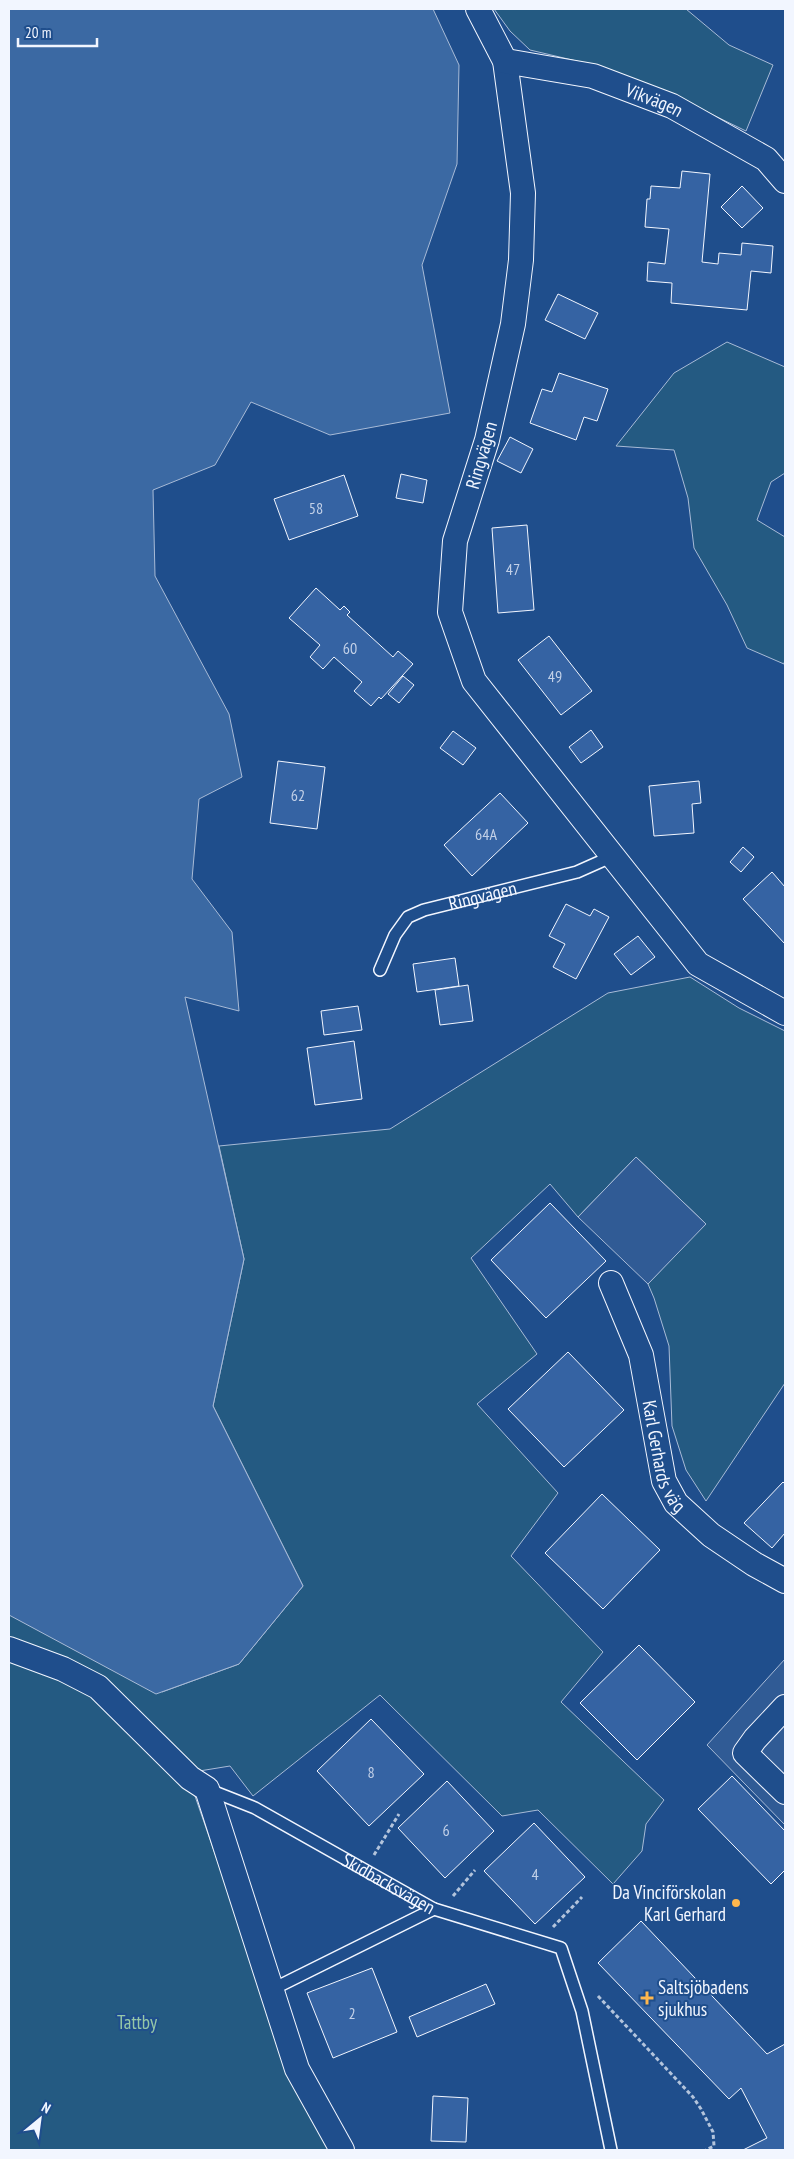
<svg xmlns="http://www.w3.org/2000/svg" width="794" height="2159" font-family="'PT Sans Narrow',sans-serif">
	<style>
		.green { fill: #245a82; stroke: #a8bbd7 }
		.parking { fill: #305b95; stroke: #a8bbd7 }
		.water { fill: #3b69a3; stroke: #a8bbd7 }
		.building { fill: #3563a3; stroke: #f2f6ff }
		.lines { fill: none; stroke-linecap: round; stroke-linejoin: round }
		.service-casing { stroke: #f2f6ff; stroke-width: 14 }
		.minor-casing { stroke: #f2f6ff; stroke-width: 26 }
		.path { stroke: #b3c4dc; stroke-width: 3; stroke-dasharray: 4 2.5; stroke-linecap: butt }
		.service { stroke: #1f4e8c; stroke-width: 11 }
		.minor { stroke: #1f4e8c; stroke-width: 24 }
		.poi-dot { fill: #ffb74d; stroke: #1f4e8c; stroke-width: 2 }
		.labels { text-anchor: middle; stroke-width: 4; stroke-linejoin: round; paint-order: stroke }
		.number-label { font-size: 16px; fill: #c3d1e8 }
		.street-label { font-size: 19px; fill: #f2f6ff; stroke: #1f4e8c }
		.poi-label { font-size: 19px; fill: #f2f6ff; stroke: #1f4e8c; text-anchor: end }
		.park-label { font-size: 19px; fill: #97c8a6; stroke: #1f4e8c }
	</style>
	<rect width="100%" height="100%" fill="#1f4e8c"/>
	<g class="green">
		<path d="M494 9H686L729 45 773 65 746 131 678 98 602 67 530 50 510 31Z"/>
		<path d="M727 342 785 367V473L771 482 757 520 785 537V659L784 664 747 648 727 605 694 548 688 498 674 450 616 446 674 373Z"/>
		<path d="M690 977 739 1008 785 1031V1383L706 1501 686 1470 672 1426 669 1346 654 1298 648 1284 705 1223 636 1157 578 1217 550 1184 471 1258 537 1354 477 1404 558 1493 511 1556 603 1652 561 1702 664 1800 646 1824 642 1851 613 1884 538 1810 502 1816 380 1695 253 1796 230 1766 187 1773 267 2004 334 2150H9V1335L162 1692 239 1664 303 1586 213 1406 244 1259 219 1146 390 1129 608 993Z"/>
	</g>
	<g class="parking">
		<path d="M636 1157 706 1224 648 1284 578 1217Z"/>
		<path d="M785 1659V1825L707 1745Z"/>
	</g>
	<path class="water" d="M9 9H433L459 65 457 164 422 265 450 413 330 435 251 402 215 465 153 490 155 576 229 714 242 777 199 799 192 879 232 932 239 1011 185 997 244 1259 213 1406 303 1586 239 1664 156 1694 9 1615Z"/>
	<g class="building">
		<path d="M682 171 710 174 702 262 718 264 719 253 741 255 742 243 773 246 771 273 751 271 747 310 671 303 672 283 647 281 648 262 665 264 669 229 645 227 647 199H650L651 186 680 188Z"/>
		<path d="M742 186 763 208 742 228 721 207Z"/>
		<path d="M558 294 598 313 585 339 545 320Z"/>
		<path d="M559 373 608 389 597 421 584 417 576 440 530 423 542 389 552 392Z"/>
		<path d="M510 437 533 449 521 473 497 461Z"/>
		<path d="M401 474 427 480 423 503 396 498Z"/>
		<path d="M344 475 358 516 289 540 274 499Z"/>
		<path d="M527 525 534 610 498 613 492 528Z"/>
		<path d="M316 588 340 610 344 606 350 612 347 615 393 657 398 651 413 664 381 699 379 697 371 706 354 691 362 682 334 657 323 669 310 657 320 645 289 618Z"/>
		<path d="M549 636 592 691 561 715 518 660Z"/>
		<path d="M403 676 414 685 399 703 388 694Z"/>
		<path d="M591 730 603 747 581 763 569 747Z"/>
		<path d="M453 731 476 748 463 765 440 748Z"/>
		<path d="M278 761 325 767 317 829 270 823Z"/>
		<path d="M699 781 701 803 692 804 694 833 654 836 649 786Z"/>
		<path d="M500 793 528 823 472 876 444 845Z"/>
		<path d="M743 847 754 857 741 872 730 862Z"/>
		<path d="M772 872 785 887V944L743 899Z"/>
		<path d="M566 904 590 916 594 909 609 917 576 979 553 967 565 944 549 936Z"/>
		<path d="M638 936 655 957 631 975 614 954Z"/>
		<path d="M455 958 459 986 417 992 413 964Z"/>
		<path d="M468 985 473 1021 440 1025 435 990Z"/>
		<path d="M358 1006 362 1030 324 1035 321 1011Z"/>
		<path d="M354 1041 362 1099 315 1105 307 1048Z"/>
		<path d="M550 1203 606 1261 546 1318 491 1260Z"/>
		<path d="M568 1352 624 1410 564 1467 508 1409Z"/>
		<path d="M783 1482 785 1484V1533L772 1548 744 1523Z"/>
		<path d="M602 1494 660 1550 603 1609 545 1553Z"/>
		<path d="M639 1645 695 1702 637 1760 580 1703Z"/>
		<path d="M371 1719 424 1774 369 1826 317 1771Z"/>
		<path d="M732 1776 785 1831V1870L771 1884 698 1809Z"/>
		<path d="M447 1781 494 1831 445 1878 398 1828Z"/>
		<path d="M534 1823 585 1877 535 1924 484 1871Z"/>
		<path d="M641 1921 767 2054 785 2044V2150H743L767 2138 741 2088 729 2099 598 1963Z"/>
		<path d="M372 1968 397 2032 333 2058 307 1993Z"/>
		<path d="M486 1984 495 2004 417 2037 409 2017Z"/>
		<path d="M433 2096 468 2098 466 2142 431 2141Z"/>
	</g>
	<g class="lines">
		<defs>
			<g id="service">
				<path id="s1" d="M380 970 395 935 408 917 424 910 577 872 613 856"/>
				<path id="s2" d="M207 1789 255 1808 434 1909 271 1990"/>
				<path d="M434 1909 561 1948 582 2011 611 2150"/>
			</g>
			<g id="minor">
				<path d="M478 9 505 61 523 193 521 260 513 324 487 440 455 541 450 612 474 681 698 964 785 1013"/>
				<path id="s3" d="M505 61 593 76 672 106 766 159 785 181"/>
				<path id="s4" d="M611 1283 641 1355 664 1481 676 1503 711 1535 754 1564 785 1581"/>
				<path d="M9 1649 63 1669 98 1687 190 1778 207 1789 297 2069 342 2150"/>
				<path d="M785 1707 755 1739 745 1753 785 1792"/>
			</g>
		</defs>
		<use href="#service" class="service-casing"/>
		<use href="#minor" class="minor-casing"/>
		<g class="path">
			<path d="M374 1855 399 1814"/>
			<path d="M453 1896 475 1870"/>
			<path d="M553 1927 582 1897"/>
			<path d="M598 1996 693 2097 701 2109 713 2132 714 2146 706 2150"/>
		</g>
		<use href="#service" class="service"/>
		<use href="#minor" class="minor"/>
	</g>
	<g class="poi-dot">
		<circle cx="736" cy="1903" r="5"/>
		<path d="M644.5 1990.5h5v5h5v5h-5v5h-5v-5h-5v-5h5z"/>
	</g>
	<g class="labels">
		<g class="number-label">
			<text x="316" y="514">58</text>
			<text x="513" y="575">47</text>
			<text x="350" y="654">60</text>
			<text x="555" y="682">49</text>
			<text x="298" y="801">62</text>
			<text x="486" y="840">64A</text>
			<text x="371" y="1778">8</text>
			<text x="446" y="1836">6</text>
			<text x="535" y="1880">4</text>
			<text x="352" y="2019">2</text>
		</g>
		<g class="street-label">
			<text dy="7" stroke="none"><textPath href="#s3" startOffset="155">Vikvägen</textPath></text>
			<text transform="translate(481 455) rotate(-74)" y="7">Ringvägen</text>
			<text dy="7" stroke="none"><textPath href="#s1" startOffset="138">Ringvägen</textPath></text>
			<text dy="7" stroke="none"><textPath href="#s4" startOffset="182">Karl Gerhards väg</textPath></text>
			<text dy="7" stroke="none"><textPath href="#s2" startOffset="205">Skidbacksvägen</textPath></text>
		</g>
		<g class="poi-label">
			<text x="726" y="1899">Da Vinciförskolan<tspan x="726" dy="22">Karl Gerhard</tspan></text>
			<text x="658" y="1994" text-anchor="start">Saltsjöbadens<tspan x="658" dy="22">sjukhus</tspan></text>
		</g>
		<g class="park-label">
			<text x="137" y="2029">Tattby</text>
		</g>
	</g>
	<rect width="794" height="2159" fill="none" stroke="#f2f6ff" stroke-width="20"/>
	<g transform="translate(40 2119) rotate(29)" stroke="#1f4e8c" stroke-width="4" paint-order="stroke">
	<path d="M0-4L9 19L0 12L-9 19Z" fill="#f2f6ff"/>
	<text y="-8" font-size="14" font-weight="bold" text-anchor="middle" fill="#f2f6ff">N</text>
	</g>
	<path d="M18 38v8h79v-8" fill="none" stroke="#f2f6ff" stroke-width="2.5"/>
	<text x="25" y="38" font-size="15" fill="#f2f6ff" stroke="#1f4e8c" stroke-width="4" paint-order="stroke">20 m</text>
</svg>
